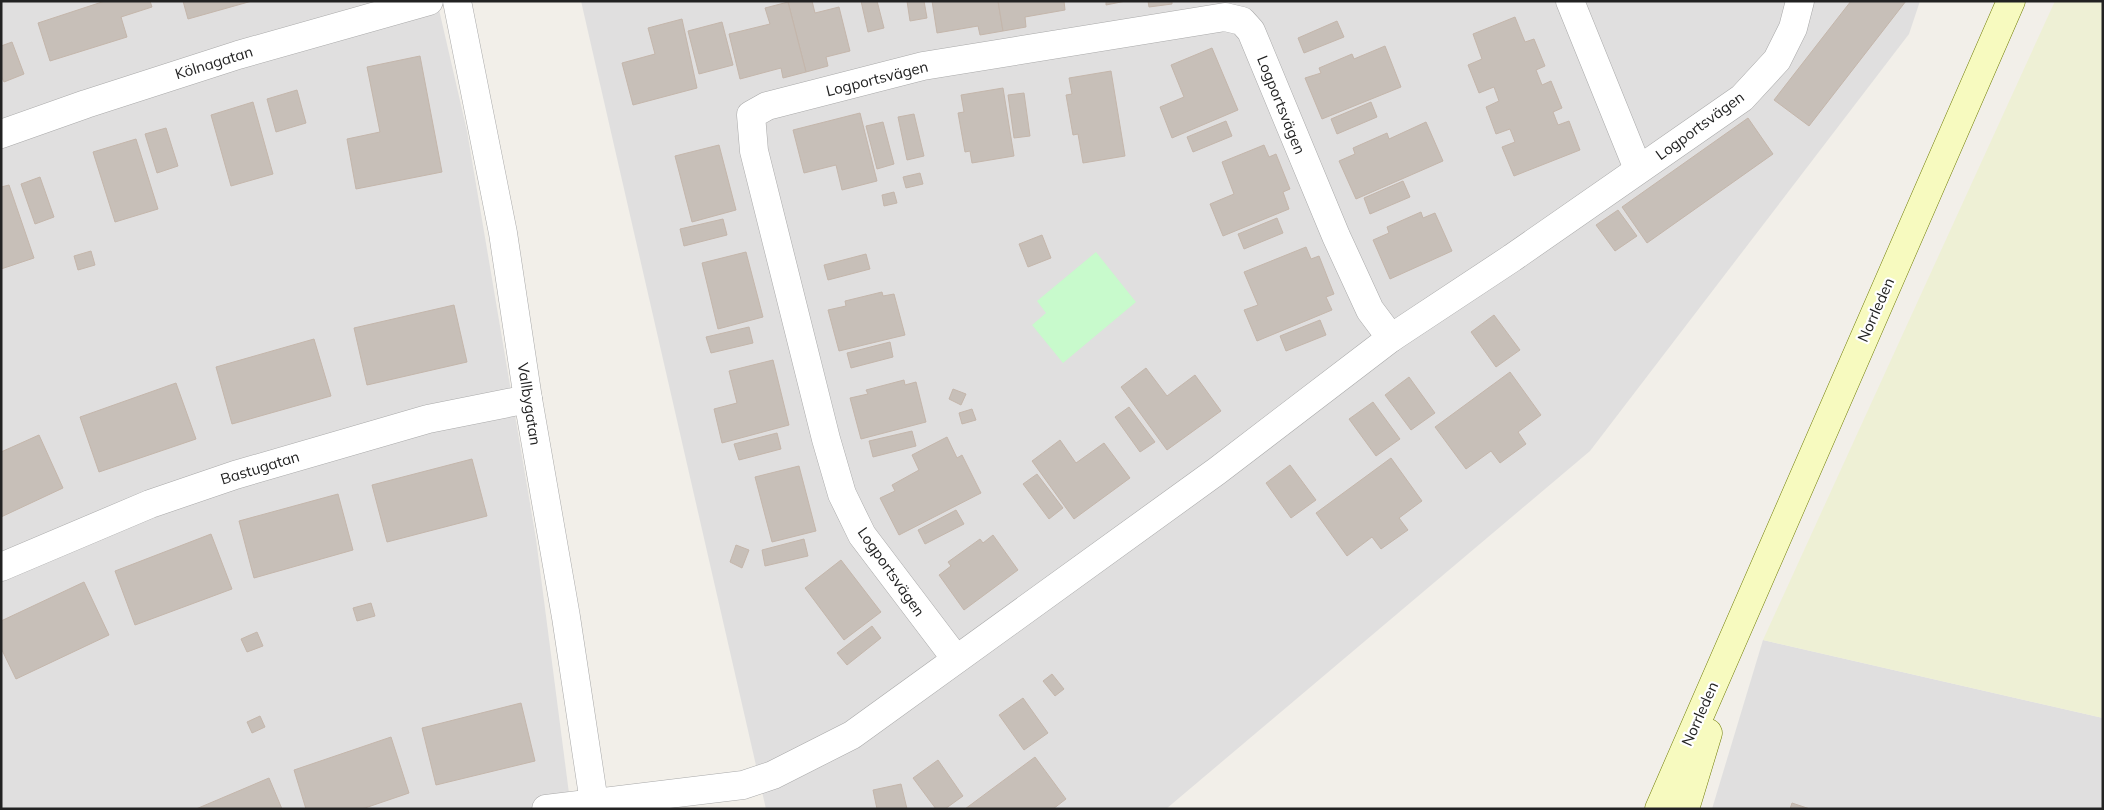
<svg xmlns="http://www.w3.org/2000/svg" width="2104" height="810" font-family="Mulish,sans-serif">
	<style>
		.residential { fill: #e0dfdf }
		.farmland { fill: #eef0d5 }
		.park { fill: #c8facc }
		.building { fill: #c7bfb8; stroke: #c4b6ab }
		.lines { fill: none; stroke-linecap: round; stroke-linejoin: round }
		.minor-casing { stroke: #a9a9a9; stroke-width: 29 }
		.secondary-casing { stroke: #707d05; stroke-width: 29 }
		.minor { stroke: #fff; stroke-width: 28 }
		.secondary { stroke: #f7fabf; stroke-width: 28 }
		.labels { text-anchor: middle; stroke-width: 4.5; stroke-linejoin: round; paint-order: stroke }
		.street-label { font-size: 15px; fill: #222; stroke: #fff }
	</style>
	<rect width="100%" height="100%" fill="#f2efe9"/>
	<g class="residential">
		<path d="M1 1H437L467 131 536 539 571 809H1Z"/>
		<path d="M581 1H1920L1909 34 1590 451 1166 809H766Z"/>
		<path d="M1763 640 2103 718V809H1712Z"/>
	</g>
	<path class="farmland" d="M2055 1H2103V718L1763 640Z"/>
	<path class="park" d="M1096 252 1136 302 1063 363 1032 325 1046 313 1037 301Z"/>
	<g class="building">
		<path d="M105 1H150L152 7 121 17 127 37 50 61 38 23Z"/>
		<path d="M183 1H252L188 19Z"/>
		<path d="M792 1H812L815 13 839 7 850 51 826 57 828 66 806 72 788 2Z"/>
		<path d="M861 1H877L884 28 868 32Z"/>
		<path d="M907 1H924L927 18 910 21Z"/>
		<path d="M932 1H998L1003 31 980 35 978 26 937 33Z"/>
		<path d="M998 1H1064L1065 10 1025 17 1026 27 1003 31Z"/>
		<path d="M1106 1H1126L1106 5Z"/>
		<path d="M1148 1H1172V4L1149 7Z"/>
		<path d="M1851 1H1906L1809 126 1774 100Z"/>
		<path d="M788 2 806 72 783 78 781 68 740 79 729 34 770 24 765 8Z"/>
		<path d="M1515 17 1525 42 1534 39 1545 66 1536 70 1542 85 1551 81 1562 108 1553 112 1558 125 1569 121 1580 150 1514 176 1502 147 1515 142 1510 129 1496 134 1486 107 1499 101 1494 87 1479 93 1468 65 1482 59 1473 34Z"/>
		<path d="M682 19 697 88 633 105 622 63 655 54 648 28Z"/>
		<path d="M1337 21 1344 37 1304 53 1298 38Z"/>
		<path d="M722 22 733 65 699 74 688 31Z"/>
		<path d="M12 42 24 74 4 82 1 76V46Z"/>
		<path d="M1385 46 1401 87 1322 119 1305 78 1321 73 1319 68 1352 54 1354 59Z"/>
		<path d="M1212 48 1238 110 1172 138 1160 107 1184 97 1171 65Z"/>
		<path d="M420 56 442 172 356 189 347 139 380 132 367 67Z"/>
		<path d="M1111 71 1125 156 1083 163 1078 134 1073 135 1066 95 1072 94 1069 78Z"/>
		<path d="M1003 88 1014 156 972 163 970 151 965 152 958 113 964 112 961 95Z"/>
		<path d="M297 90 306 123 276 132 267 99Z"/>
		<path d="M1024 93 1030 136 1014 138 1008 95Z"/>
		<path d="M253 102 273 174 231 186 211 115Z"/>
		<path d="M1371 102 1377 117 1337 134 1331 119Z"/>
		<path d="M860 113 877 181 842 190 836 165 804 173 793 130Z"/>
		<path d="M914 114 924 156 907 160 898 117Z"/>
		<path d="M1748 118 1773 154 1647 243 1622 207Z"/>
		<path d="M1226 121 1232 136 1193 152 1187 137Z"/>
		<path d="M883 122 894 164 877 169 866 126Z"/>
		<path d="M1426 122 1443 161 1356 199 1339 161 1355 154 1353 148 1387 133 1389 139Z"/>
		<path d="M166 128 178 166 157 173 145 134Z"/>
		<path d="M136 139 158 209 115 222 93 152Z"/>
		<path d="M719 145 736 210 692 222 675 156Z"/>
		<path d="M1264 145 1269 157 1276 154 1290 189 1283 192 1289 209 1223 236 1210 204 1234 194 1222 162Z"/>
		<path d="M920 173 923 184 906 188 903 177Z"/>
		<path d="M40 177 54 217 35 224 21 184Z"/>
		<path d="M1403 181 1410 197 1370 214 1364 198Z"/>
		<path d="M9 185 34 258 1 269V187Z"/>
		<path d="M894 192 897 203 884 206 882 195Z"/>
		<path d="M1618 210 1637 236 1615 251 1596 225Z"/>
		<path d="M1421 212 1423 218 1435 213 1452 251 1390 279 1373 240 1389 233 1387 227Z"/>
		<path d="M1277 218 1283 233 1244 249 1238 234Z"/>
		<path d="M723 219 727 235 684 246 680 229Z"/>
		<path d="M1042 235 1051 258 1028 267 1019 244Z"/>
		<path d="M1306 247 1311 259 1319 256 1334 294 1326 297 1332 310 1257 341 1244 310 1258 305 1244 272Z"/>
		<path d="M91 251 95 265 78 270 74 256Z"/>
		<path d="M746 252 763 317 718 329 702 263Z"/>
		<path d="M866 254 870 269 828 280 824 265Z"/>
		<path d="M882 292 883 296 894 294 905 335 839 351 828 310 846 306 845 301Z"/>
		<path d="M454 305 467 362 367 385 354 328Z"/>
		<path d="M1494 315 1520 350 1496 367 1471 332Z"/>
		<path d="M1320 320 1326 335 1286 351 1280 336Z"/>
		<path d="M749 327 753 343 711 353 706 337Z"/>
		<path d="M314 339 331 396 232 424 216 367Z"/>
		<path d="M890 342 893 357 851 368 847 353Z"/>
		<path d="M773 360 789 425 722 443 714 409 737 403 729 371Z"/>
		<path d="M1146 368 1167 396 1195 375 1221 411 1167 450 1121 387Z"/>
		<path d="M1510 372 1541 415 1518 432 1526 444 1500 463 1491 451 1466 469 1435 427Z"/>
		<path d="M1409 377 1435 413 1411 430 1385 395Z"/>
		<path d="M904 380 905 385 916 382 926 422 861 439 850 398 868 394 866 390Z"/>
		<path d="M176 383 196 439 99 472 80 417Z"/>
		<path d="M953 389 966 394 961 405 949 399Z"/>
		<path d="M1373 402 1400 439 1376 456 1349 419Z"/>
		<path d="M1129 407 1155 442 1140 452 1115 417Z"/>
		<path d="M972 409 976 420 962 424 959 413Z"/>
		<path d="M912 431 916 446 873 457 869 441Z"/>
		<path d="M777 433 781 449 739 460 734 444Z"/>
		<path d="M39 435 63 488 1 517V452Z"/>
		<path d="M947 437 957 458 962 455 981 493 899 535 880 498 895 491 892 485 919 470 912 455Z"/>
		<path d="M1060 440 1076 463 1104 443 1130 478 1074 519 1032 461Z"/>
		<path d="M1391 458 1422 501 1399 518 1408 530 1381 549 1372 537 1347 556 1316 513Z"/>
		<path d="M472 459 487 516 387 542 372 485Z"/>
		<path d="M1290 465 1316 500 1291 518 1266 483Z"/>
		<path d="M799 466 816 531 772 542 755 477Z"/>
		<path d="M1037 474 1063 508 1049 519 1023 484Z"/>
		<path d="M338 494 353 550 254 578 239 521Z"/>
		<path d="M956 510 964 524 925 544 918 530Z"/>
		<path d="M211 534 232 589 135 625 115 571Z"/>
		<path d="M993 535 1018 570 964 610 939 575 951 566 948 562 980 539 983 543Z"/>
		<path d="M804 539 808 556 765 566 762 550Z"/>
		<path d="M736 545 749 550 742 568 730 562Z"/>
		<path d="M841 560 881 612 844 640 805 588Z"/>
		<path d="M84 582 109 635 16 679 1 648V621Z"/>
		<path d="M371 603 375 616 357 621 353 608Z"/>
		<path d="M872 626 881 638 847 665 837 653Z"/>
		<path d="M257 632 263 646 247 652 241 639Z"/>
		<path d="M1052 674 1064 689 1055 696 1043 681Z"/>
		<path d="M1023 698 1048 733 1024 750 999 715Z"/>
		<path d="M521 703 535 761 436 785 422 728Z"/>
		<path d="M260 716 265 727 252 733 247 722Z"/>
		<path d="M391 737 409 793 362 809H306L294 770Z"/>
		<path d="M1035 757 1066 799 1053 809H965Z"/>
		<path d="M938 760 963 796 945 809H936L913 778Z"/>
		<path d="M269 778 282 809H196Z"/>
		<path d="M901 784 907 809H877L873 790Z"/>
		<path d="M1792 803 1810 809H1790Z"/>
	</g>
	<g class="lines">
		<defs>
			<g id="minor">
				<path d="M457 1 503 233 528 399 566 617 595 809"/>
				<path d="M1570 1 1638 169"/>
				<path d="M1 134 86 104 238 55 429 1"/>
				<path d="M1 567 150 504 235 475 428 419 528 399"/>
				<path d="M956 659 862 535 842 494 826 439 754 151 751 115 767 106 923 66 1225 17 1242 21 1251 31 1336 236 1370 310 1391 338"/>
				<path d="M546 809 743 785 773 775 852 735 1217 471 1391 338 1512 258 1742 98 1777 60 1793 28 1800 1"/>
			</g>
			<g id="secondary">
				<path d="M1659 809 2011 1"/>
				<path d="M1685 809 1708 733"/>
			</g>
		</defs>
		<use href="#minor" class="minor-casing"/>
		<use href="#secondary" class="secondary-casing"/>
		<use href="#minor" class="minor"/>
		<use href="#secondary" class="secondary"/>
	</g>
	<g class="labels">
		<g class="street-label">
			<text transform="translate(214 63) rotate(-17)" y="5">Kölnagatan</text>
			<text transform="translate(877 79) rotate(-14)" y="5">Logportsvägen</text>
			<text transform="translate(1281 105) rotate(68)" y="5">Logportsvägen</text>
			<text transform="translate(1700 126) rotate(-36)" y="5">Logportsvägen</text>
			<text transform="translate(1876 310) rotate(-66)" y="5">Norrleden</text>
			<text transform="translate(529 404) rotate(81)" y="5">Vallbygatan</text>
			<text transform="translate(260 468) rotate(-17)" y="5">Bastugatan</text>
			<text transform="translate(891 572) rotate(55)" y="5">Logportsvägen</text>
			<text transform="translate(1700 714) rotate(-66)" y="5">Norrleden</text>
		</g>
	</g>
	<rect width="2104" height="810" fill="none" stroke="#222222" stroke-width="5"/>
</svg>
